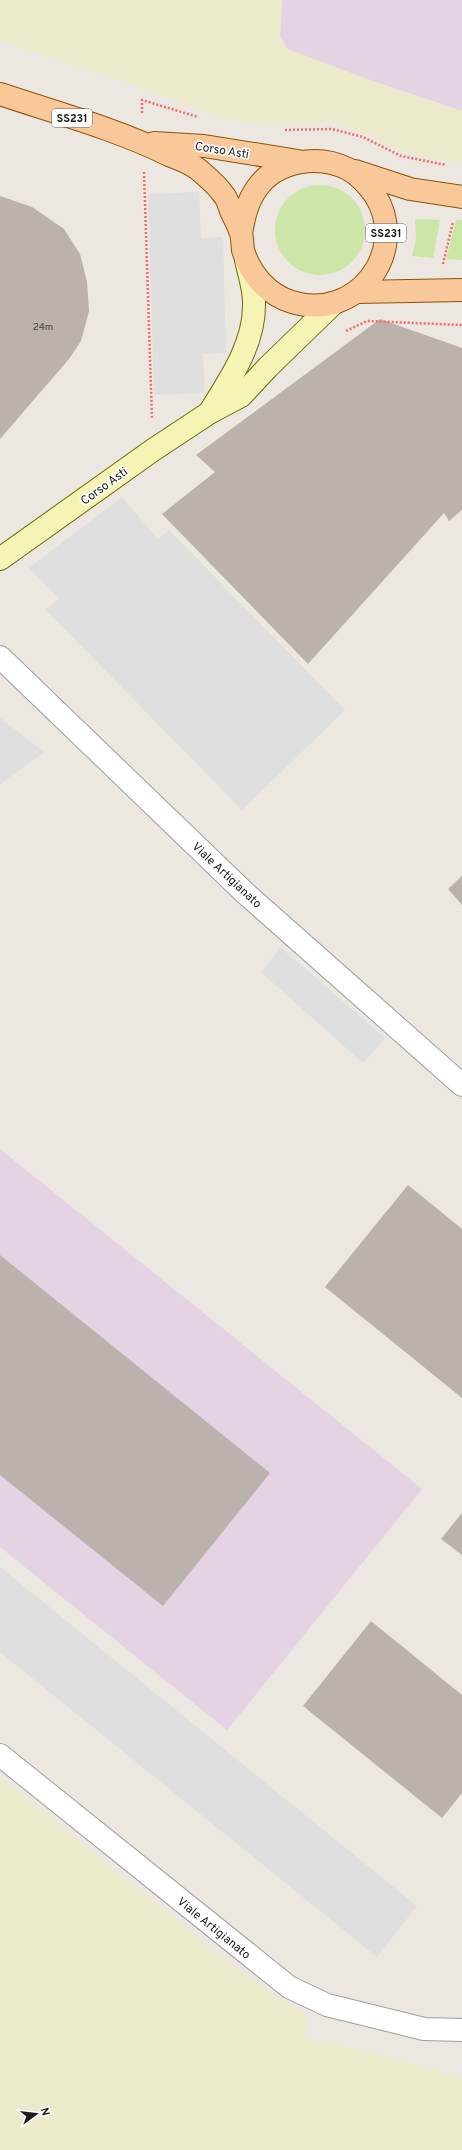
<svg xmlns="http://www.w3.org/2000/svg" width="462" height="2150" font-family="Overpass,sans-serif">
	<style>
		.industrial { fill: #e5d2e3 }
		.farmland { fill: #ebebcc }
		.grass { fill: #cbe6a7 }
		.parking { fill: #dfdfdf }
		.building { fill: #bcb2ad }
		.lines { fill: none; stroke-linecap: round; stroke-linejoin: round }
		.street-casing { stroke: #9f9f9f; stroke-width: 24 }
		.secondary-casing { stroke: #696b08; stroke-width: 24 }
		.primary-casing { stroke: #8c5405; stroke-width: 24 }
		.path { stroke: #f46c6a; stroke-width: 2.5; stroke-dasharray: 2 2; stroke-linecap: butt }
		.street { stroke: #fff; stroke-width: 22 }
		.secondary { stroke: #f6f4b4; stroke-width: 22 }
		.primary { stroke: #f8c79a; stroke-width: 22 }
		.labels { text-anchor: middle; stroke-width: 3.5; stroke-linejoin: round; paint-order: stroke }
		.number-label { font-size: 10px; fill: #434140 }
		.shield { fill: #fff; stroke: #5f5f5f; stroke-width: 1 }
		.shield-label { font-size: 11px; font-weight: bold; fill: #1b1b1b }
		.street-label { font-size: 12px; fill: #1b1b1b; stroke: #fff }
	</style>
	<rect width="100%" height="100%" fill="#ece7e0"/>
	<g class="industrial">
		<path d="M282 0H462V111L375 82 287 49 280 36Z"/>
		<path d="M0 1149 422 1489 227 1730 0 1547Z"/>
	</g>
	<g class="farmland">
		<path d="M0 0H282L280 36 287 49 375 82 462 111V164L403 152 365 132 327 121 271 126 225 119 130 84 0 41Z"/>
		<path d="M0 1777 232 1966 306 2016 304 2038 378 2054 462 2077V2150H0Z"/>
	</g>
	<g class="grass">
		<circle cx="320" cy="230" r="45"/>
		<path d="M415 219 440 220 433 258 412 256 416 239Z"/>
		<path d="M456 220H462V260L446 259Z"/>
	</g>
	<g class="parking">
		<path d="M199 192 201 238 223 237 226 353 203 354 205 393 154 395 148 194Z"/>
		<path d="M122 497 158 539 169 530 345 710 242 810 46 610 59 598 29 568Z"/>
		<path d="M0 718 44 752 0 784Z"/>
		<path d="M281 948 385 1038 363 1063 261 972Z"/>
		<path d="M0 1567 417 1906 377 1957 0 1652Z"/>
	</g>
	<g class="building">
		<path d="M0 196 32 207 64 229 80 254 87 282 89 311 81 341 69 359 0 439Z"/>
		<path d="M380 319 462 348V510L449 521 444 513 308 664 162 514 215 472 196 455Z"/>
		<path d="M462 876V905L448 889Z"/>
		<path d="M408 1185 462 1229V1398L325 1287Z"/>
		<path d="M0 1255 270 1473 163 1606 0 1475Z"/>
		<path d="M462 1513V1555L441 1539Z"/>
		<path d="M371 1621 462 1695V1793L442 1818 303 1706Z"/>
	</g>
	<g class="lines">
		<defs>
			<g id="street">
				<path d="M0 657 244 892 462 1085"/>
				<path d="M0 1755 289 1987 327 2005 424 2029 462 2030"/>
			</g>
			<g id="secondary">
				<path d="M209 413C229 381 254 345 254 306 255 291 249 274 246 260"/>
				<path d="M0 559 153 450 209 413 241 396 268 367 334 303"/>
			</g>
			<g id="primary">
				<path d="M0 94C57 113 116 129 169 155 179 159 191 163 199 170 207 177 217 185 223 194 227 198 229 205 231 211 234 218 238 224 240 231 243 237 242 244 243 250 250 274 268 295 292 302 357 322 410 251 375 195 368 185 359 175 348 169 319 154 277 160 257 188 247 202 244 217 241 233"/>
				<path d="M154 143 204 146 298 161"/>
				<path d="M355 171 410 189 462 197"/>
				<path d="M357 292 462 290"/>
			</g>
		</defs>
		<use href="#street" class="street-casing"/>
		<use href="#secondary" class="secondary-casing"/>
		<use href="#primary" class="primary-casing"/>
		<g class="path">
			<path d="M142 113V100L198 117"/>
			<path d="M285 130 332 129 363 137 401 156 446 165"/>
			<path d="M144 172 152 419"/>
			<path d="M443 264 453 222"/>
			<path d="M346 331 367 321 462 325"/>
		</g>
		<use href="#street" class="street"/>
		<use href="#secondary" class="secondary"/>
		<use href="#primary" class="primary"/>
	</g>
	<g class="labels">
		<g class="number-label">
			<text x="43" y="330">24m</text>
		</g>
		<g class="shield">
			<rect x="52" y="109" width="40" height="18" rx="3"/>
			<rect x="366" y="224" width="40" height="18" rx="3"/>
		</g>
		<g class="shield-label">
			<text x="72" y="122">SS231</text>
			<text x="386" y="237">SS231</text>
		</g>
		<g class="street-label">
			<text transform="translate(222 150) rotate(9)" y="4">Corso Asti</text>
			<text transform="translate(104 486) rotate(-36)" y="4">Corso Asti</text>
			<text transform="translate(227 875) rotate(43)" y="4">Viale Artigianato</text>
			<text transform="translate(214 1928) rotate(39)" y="4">Viale Artigianato</text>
		</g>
	</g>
	<g transform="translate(36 2114) rotate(75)" stroke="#ffffff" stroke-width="3" paint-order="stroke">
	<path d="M0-3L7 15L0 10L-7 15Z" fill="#1b1b1b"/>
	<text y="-6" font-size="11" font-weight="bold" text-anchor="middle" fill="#1b1b1b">N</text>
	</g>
</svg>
